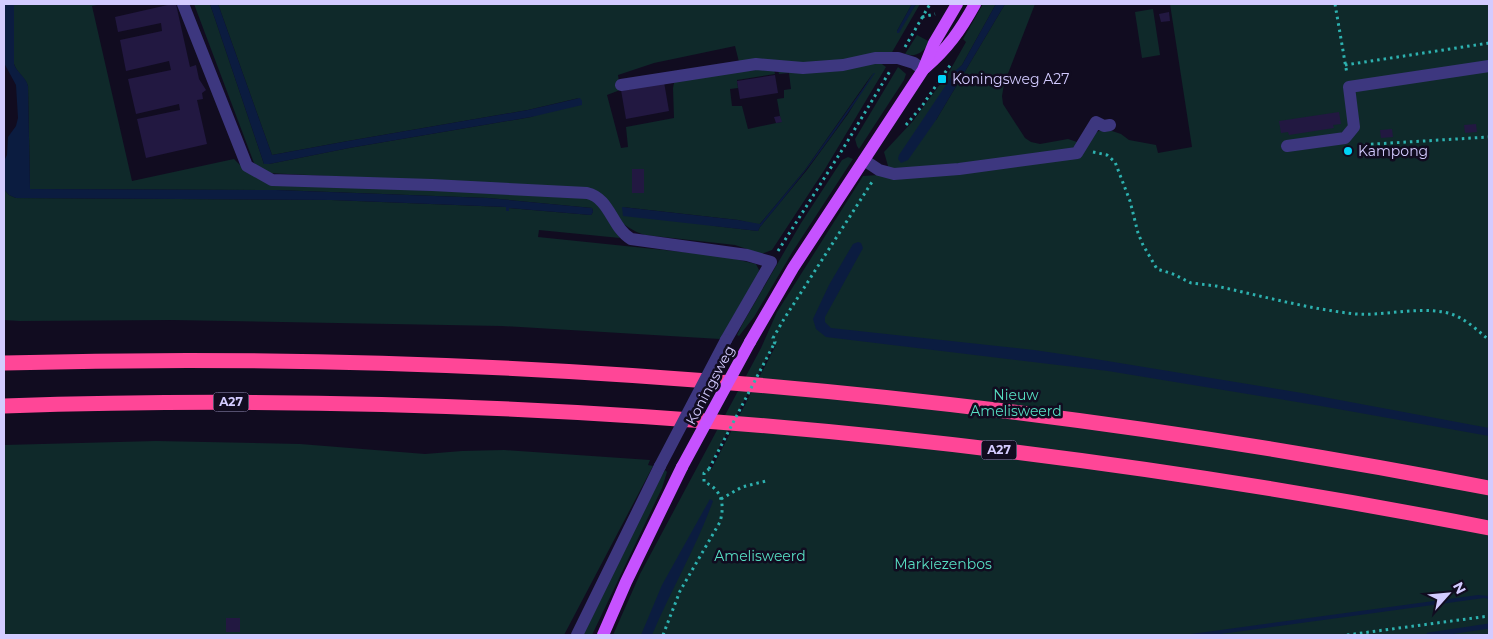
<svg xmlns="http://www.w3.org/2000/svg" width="1493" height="639" font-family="Montserrat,sans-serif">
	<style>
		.green { fill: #0f292a; fill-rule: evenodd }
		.water { fill: #0b1c40 }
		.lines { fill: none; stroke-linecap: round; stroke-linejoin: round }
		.stream { stroke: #0b1c40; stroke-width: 5 }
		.building { fill: #221841 }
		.path { stroke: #2db1af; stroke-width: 3; stroke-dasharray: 2.5 4; stroke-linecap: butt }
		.minor { stroke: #3d377f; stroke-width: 12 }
		.major { stroke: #c652ff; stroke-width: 12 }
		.highway { stroke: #ff4697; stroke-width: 15 }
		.path-bridge { stroke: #2db1af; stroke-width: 3; stroke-dasharray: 2.5 4; stroke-linecap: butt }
		.minor-bridge { stroke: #3d377f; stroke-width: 12 }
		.major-bridge { stroke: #c652ff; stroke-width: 12 }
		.poi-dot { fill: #00d3f6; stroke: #110c20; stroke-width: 2 }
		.labels { text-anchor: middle; stroke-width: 5; stroke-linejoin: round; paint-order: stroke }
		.shield { fill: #110c20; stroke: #9992bc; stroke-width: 1 }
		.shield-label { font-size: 12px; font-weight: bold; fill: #d3cbff }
		.poi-label { font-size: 14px; fill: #d3cbff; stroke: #110c20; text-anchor: start }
		.street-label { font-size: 14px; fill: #d3cbff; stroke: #110c20 }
		.park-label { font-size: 14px; fill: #57dfc3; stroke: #110c20 }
	</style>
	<rect width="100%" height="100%" fill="#110c20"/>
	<g class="green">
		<path d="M14 4H102L92 6 132 181 234 159 240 165H243L254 176 594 199 620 238 539 230 538 237 722 256 756 264 759 270 758 274 720 339 502 326 172 320 20 321 4 320V189L9 195 16 198 332 200 506 207V211L509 208 591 215 593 212 592 208 488 198 277 190 30 189 28 86C25 77 17 73 14 64Z"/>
		<path d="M194 4H210L264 164H269L349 148 531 117 579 98 528 110 348 141 272 155 218 4H912L897 31V33L916 4H920L891 54 839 62H739L735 46 654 63 618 75 620 90 607 95 621 148 628 147 626 127 674 118 673 88 674 83 679 80 739 71 774 69 775 74 737 80 738 88 730 89 732 106H742L748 129 781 122 777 99 784 98V90L791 89 789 73 779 74 778 70 879 62 886 67 825 169 772 250 761 254 747 251V249L735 245 645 235C621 228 605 206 588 189L267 173 254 163ZM873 73 848 114 807 170 760 227 758 231 715 226 622 207 738 220 759 225 805 170Z"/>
		<path d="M983 4H996L962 65 956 71 936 101V120L1005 4H1035L1004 84 1002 96 1003 104 1025 138 1031 142 1040 144 1068 139 1077 142 1101 130 1112 131 1121 134 1129 140 1156 145 1158 153 1192 147 1170 4H1489V635H613L640 574 761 348 777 312 863 176 878 175 888 166 884 152 913 121 949 72 966 42 963 39ZM776 345 711 470H710L708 468 773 347Z"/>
		<path d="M1153 9 1160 55 1142 58 1135 12Z"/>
		<path d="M917 35 930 42C924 51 917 58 905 54Z"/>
		<path d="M898 67 906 74 904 80 859 149 857 146 855 139Z"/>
		<path d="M848 157 853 159 793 251 754 317 739 336 737 335 743 323 801 223 842 160Z"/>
		<path d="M156 441 300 444 425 454 462 451 504 450 650 460 648 465 653 466 564 635H4V445Z"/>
		<path d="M665 470 667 472 662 488 592 635H582L659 480Z"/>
	</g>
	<g class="water">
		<path d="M4 4H14V64C17 73 26 77 28 86L30 189 276 190 488 198 592 208 593 212 591 215 509 208V211H506V207L332 200 16 198 9 195 4 189V161L7 155 8 137 16 126 18 118 16 85 4 63Z"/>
		<path d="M210 4H218L272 155 348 141 528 110 580 98 582 101V105L531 117 349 148 269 164H264Z"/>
		<path d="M912 4H916L899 33H897V31Z"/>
		<path d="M996 4H1005L936 120 908 160 901 163 898 159 899 155 956 70 962 65Z"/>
		<path d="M874 73H875C839 128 802 177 760 227L758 231 623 216 622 207 738 220 760 224 805 170Z"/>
		<path d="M858 242 861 243 863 248 825 317V322L831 328 1034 350 1089 358 1302 393 1489 428V436L1321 406 1108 371 826 337 816 329 813 319 829 285 853 244Z"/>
		<path d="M710 499 713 501C696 548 671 590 652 635H641L662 585Z"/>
		<path d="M1478 595 1489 596V599L1484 598 1213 635H1184Z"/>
	</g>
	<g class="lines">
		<path class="stream" d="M1429 635 1489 626"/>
	</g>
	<g class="building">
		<path d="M172 4H176L190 67 196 65 199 79 206 90 202 93 203 99 197 100 207 144 146 158 137 119 180 110 179 104 136 114 128 79 171 70 169 61 126 71 120 40 162 31 161 23 118 32 115 17Z"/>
		<path d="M1169 12 1170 21 1161 22 1159 14Z"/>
		<path d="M775 75 778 93 740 99 737 81Z"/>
		<path d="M664 82 669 111 626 119 621 90Z"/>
		<path d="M1339 112 1341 124 1333 125 1334 128 1289 135 1288 132 1281 133 1279 121Z"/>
		<path d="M780 116 782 122 776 123 774 117Z"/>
		<path d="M1476 124 1477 132 1465 133 1464 125Z"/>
		<path d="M1392 129 1393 137 1381 138 1380 130Z"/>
		<rect x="632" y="169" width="12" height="24"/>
		<rect x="226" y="618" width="14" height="14"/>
	</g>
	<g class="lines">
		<g class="path">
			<path d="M1335 4 1347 74"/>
			<path d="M922 17 935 14"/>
			<path d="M905 47 930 4"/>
			<path d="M1345 65 1489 43"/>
			<path d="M906 125 922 106 951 64"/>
			<path d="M1358 145 1489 137"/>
			<path d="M1093 152 1107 155 1115 162 1130 201 1138 233 1143 245 1157 269 1173 274 1191 283 1216 286C1262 296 1309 309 1356 314 1386 316 1417 306 1448 313 1464 317 1477 330 1489 340"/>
			<path d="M778 251 844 147 890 71"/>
			<path d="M774 344 775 342 773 338 784 319 872 182"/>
			<path d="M721 499 742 487 766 481"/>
			<path d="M663 635 680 591 720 522C725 505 722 489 704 482V473L709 469"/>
			<path d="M1347 635 1489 616"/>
		</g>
		<g class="minor">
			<path d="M183 4 247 166 272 180 432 185 587 193C610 198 612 228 631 239L747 255 771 262 726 340"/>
			<path d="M621 85 756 64 803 68 843 65 875 58H898L914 63 923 70"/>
			<path d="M1287 146 1345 138 1354 127 1349 87 1489 66"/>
			<path d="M864 160 879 170 894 174 959 169 1077 153 1096 122 1104 126 1110 125"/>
			<path d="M577 635 660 466"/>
		</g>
		<g class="major">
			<path d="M925 68C948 48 960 31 975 4"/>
			<path d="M750 342 793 268 923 70 934 43 957 4"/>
			<path d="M603 635 626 582 682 467"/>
		</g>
		<g class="highway">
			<path d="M4 363C501 349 1001 393 1489 488"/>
			<path d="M4 406C502 389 1000 432 1489 528"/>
		</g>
		<path class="path-bridge" d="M709 469 774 344"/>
		<path class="minor-bridge" d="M660 466 726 340"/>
		<path class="major-bridge" d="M682 467 750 342"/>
	</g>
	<g class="poi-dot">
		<rect x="937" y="74" width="10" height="10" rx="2.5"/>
		<circle cx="1348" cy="151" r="5"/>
	</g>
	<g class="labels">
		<g class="shield">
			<rect x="213.5" y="392.5" width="35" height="19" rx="4"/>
			<rect x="981.5" y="440.5" width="35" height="19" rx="4"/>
		</g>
		<g class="shield-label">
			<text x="231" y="406">A27</text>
			<text x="999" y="454">A27</text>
		</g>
		<g class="poi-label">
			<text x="952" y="84">Koningsweg A27</text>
			<text x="1358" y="156">Kampong</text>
		</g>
		<g class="street-label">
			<text transform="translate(710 385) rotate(-62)" y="5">Koningsweg</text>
		</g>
		<g class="park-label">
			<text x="1016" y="400">Nieuw<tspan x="1016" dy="16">Amelisweerd</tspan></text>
			<text x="760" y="561">Amelisweerd</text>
			<text x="943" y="569">Markiezenbos</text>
		</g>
	</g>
	<rect width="1493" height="639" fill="none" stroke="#d3cbff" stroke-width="10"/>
	<g transform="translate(1448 594) rotate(63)" stroke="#110c20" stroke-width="4" paint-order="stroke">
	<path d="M0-4L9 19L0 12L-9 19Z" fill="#d3cbff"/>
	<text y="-8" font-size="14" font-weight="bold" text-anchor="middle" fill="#d3cbff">N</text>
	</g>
</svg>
